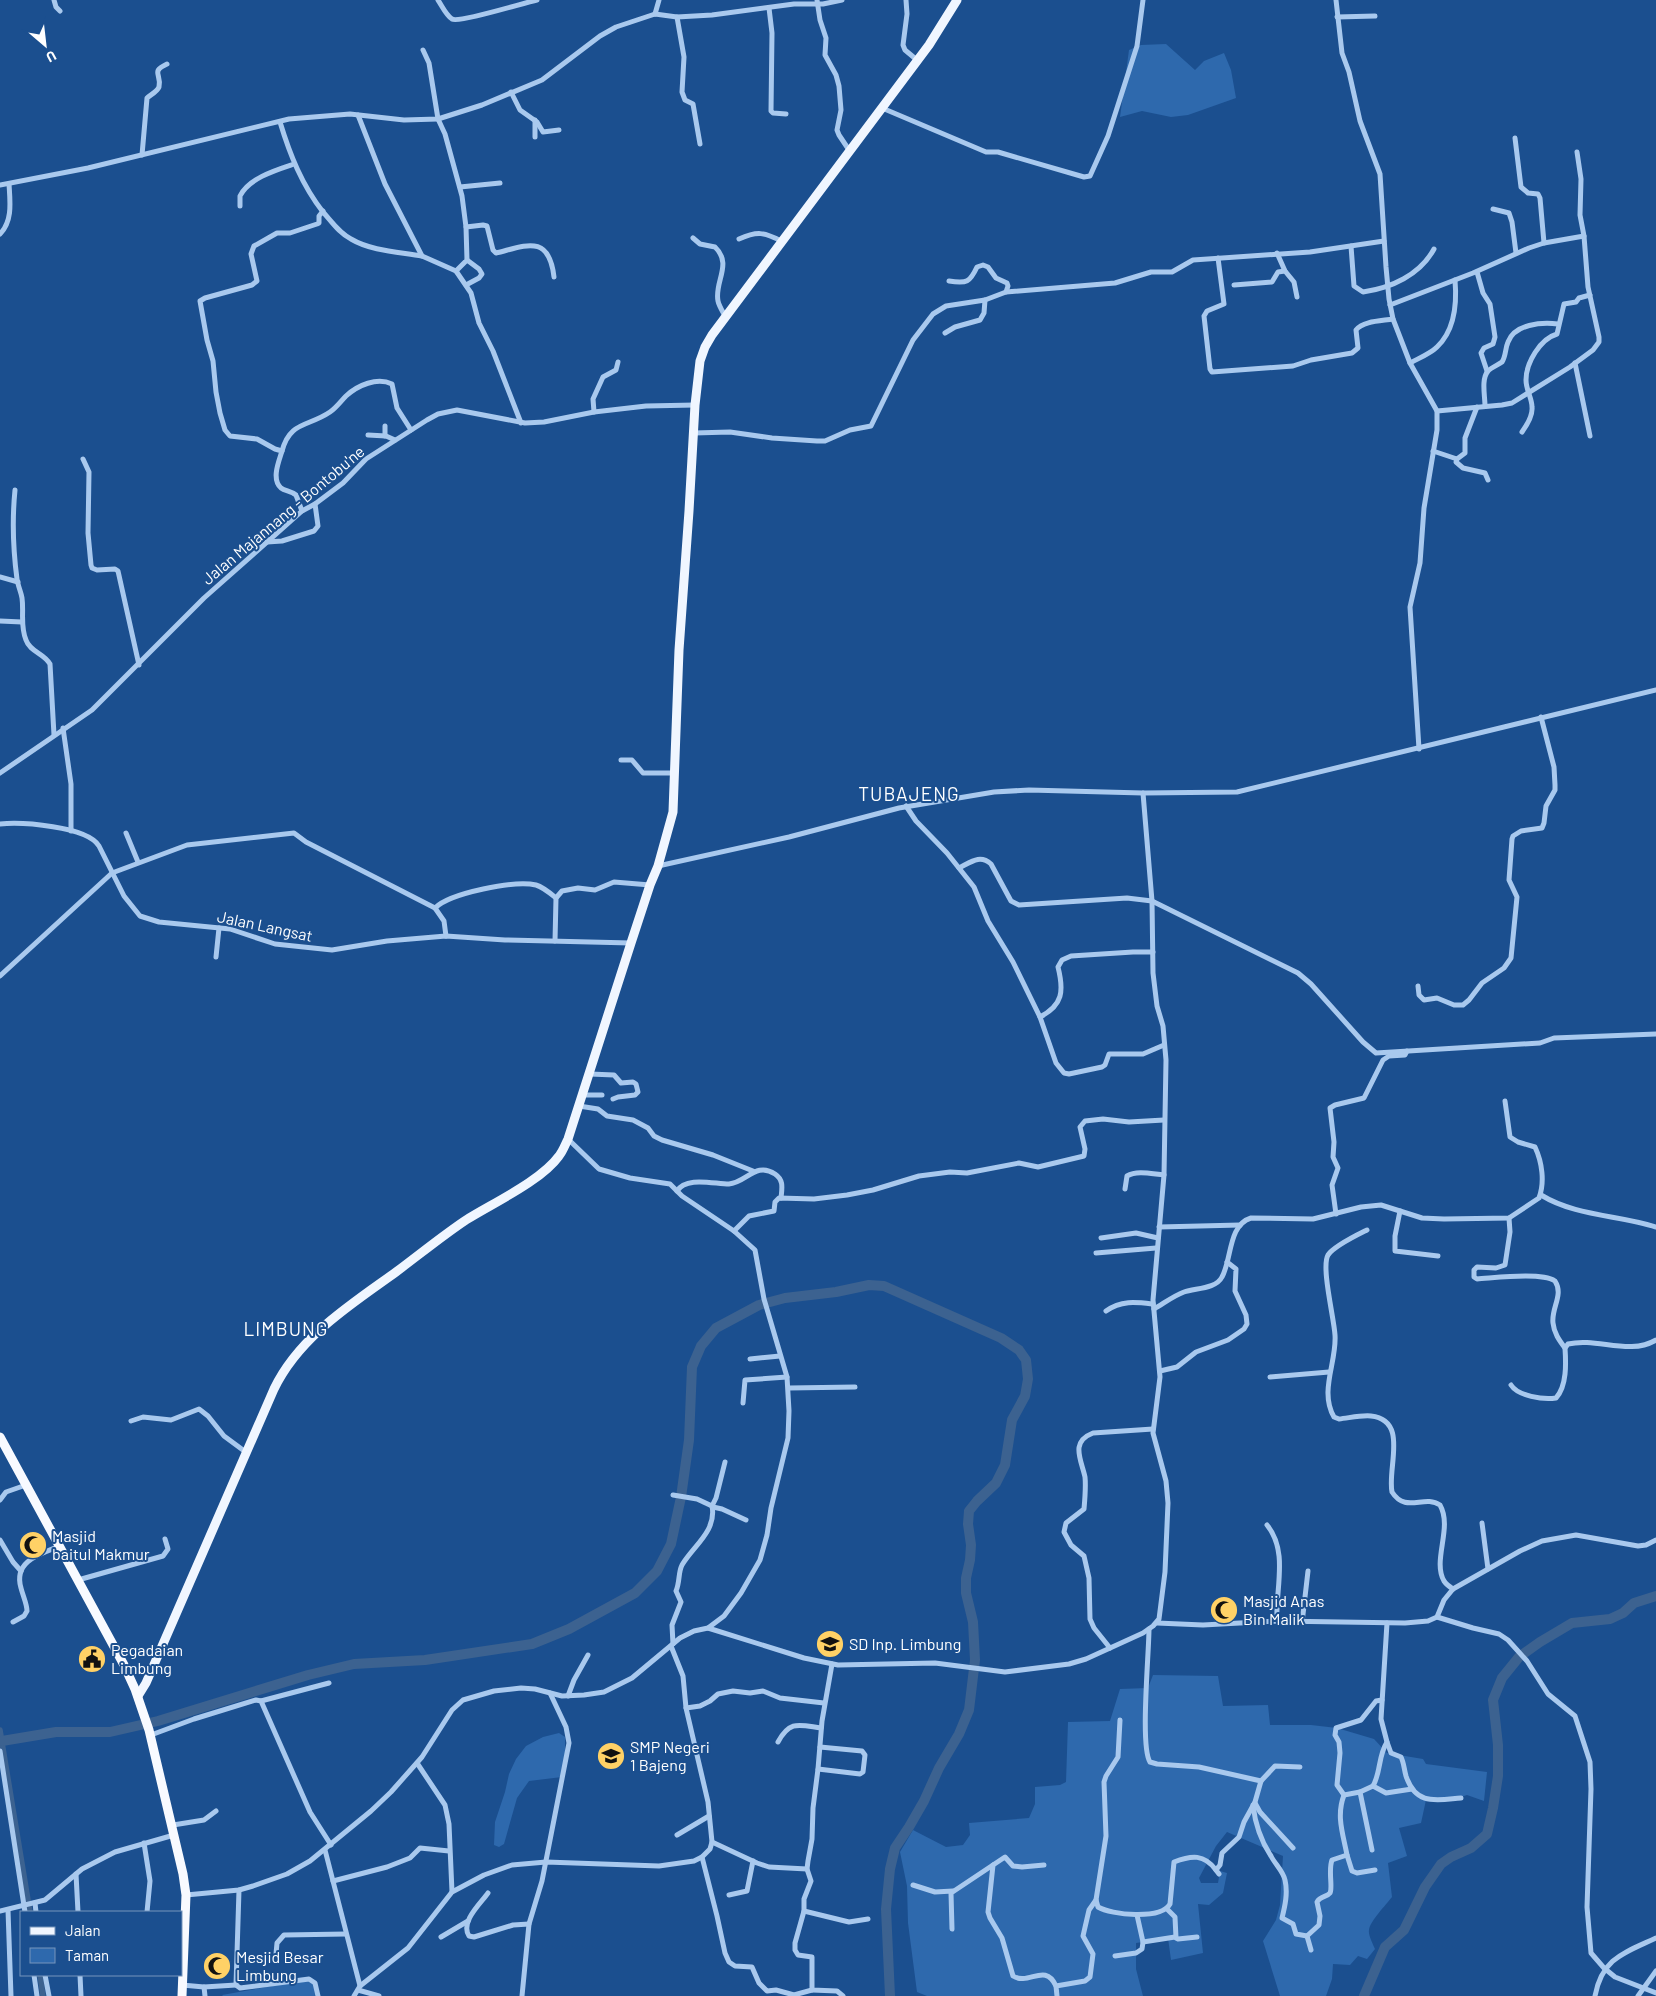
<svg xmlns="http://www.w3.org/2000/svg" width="1656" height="1996" font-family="Barlow,sans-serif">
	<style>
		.green { fill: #2e69ad }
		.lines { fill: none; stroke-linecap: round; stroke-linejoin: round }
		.canal { stroke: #3c6290; stroke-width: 5.5 }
		.river { stroke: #3c6290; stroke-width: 10 }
		.minor { stroke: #a9c9ee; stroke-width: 5 }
		.primary { stroke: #f0f6ff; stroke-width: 9 }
		.trunk { stroke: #f8faff; stroke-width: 9 }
		.labels { text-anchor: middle; stroke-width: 4; stroke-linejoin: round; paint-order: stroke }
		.street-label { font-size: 16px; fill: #fff; stroke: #1b4f8f }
		.poi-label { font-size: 16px; fill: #fff; stroke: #1b4f8f; text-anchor: start }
		.quarter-label { font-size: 19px; letter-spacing: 1px; fill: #fff; stroke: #1b4f8f }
	</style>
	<rect width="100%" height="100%" fill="#1b4f8f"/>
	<g class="green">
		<path d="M1166 44 1195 70 1204 61 1224 53 1231 70 1236 98 1188 115 1171 117 1142 111 1120 117 1129 50 1141 45Z"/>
		<path d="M1153 1675 1218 1676 1223 1706 1268 1705 1270 1725H1311L1337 1728 1374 1739 1387 1753 1423 1759 1426 1764 1487 1772 1484 1801 1467 1795 1455 1799 1426 1800 1421 1823 1399 1828 1407 1856 1388 1863 1392 1897C1386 1905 1370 1921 1369 1930 1368 1935 1373 1944 1375 1949L1367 1959 1358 1956 1350 1965 1333 1964 1332 1979 1326 1996H1280L1263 1941 1276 1920 1280 1905 1283 1856 1227 1832 1216 1846 1199 1878 1201 1883H1218L1220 1871 1227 1873 1223 1893 1209 1905 1198 1904 1203 1953 1171 1960 1168 1938 1136 1943V1969L1143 1996H927L917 1992 908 1923 907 1886 900 1852 913 1830 946 1847 963 1845 970 1835 969 1823 1029 1818 1035 1804V1787L1060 1785 1066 1782 1068 1722 1110 1721 1120 1689 1148 1688Z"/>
		<path d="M559 1733 565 1737V1762L562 1777 529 1781 517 1798 504 1844 499 1847 494 1845 495 1822 505 1792 509 1774 516 1759 526 1746 543 1737Z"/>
		<path d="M313 1979 315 1996H223L222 1995Z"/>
	</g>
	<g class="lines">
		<g class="canal">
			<path d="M0 1730 30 1912"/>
			<path d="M40 1975 43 1996"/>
		</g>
		<g class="river">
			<path d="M2 1741 56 1732H110L158 1721 308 1675 354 1664 425 1660 532 1644 569 1629 635 1593 657 1571 671 1544 681 1497 689 1440 692 1367 701 1346 716 1328 759 1305 785 1298 836 1292 869 1285 884 1286 1001 1338 1019 1350 1026 1360 1028 1379 1025 1396 1012 1420 1005 1465 996 1483 977 1501 969 1511 968 1524 971 1545 970 1560 966 1578V1593L973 1622 975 1660 969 1710 959 1734 939 1768 924 1801 909 1827 895 1848 890 1869 886 1909 890 1996"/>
			<path d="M1364 1996 1385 1947 1404 1930 1425 1887 1441 1864 1451 1857 1471 1848 1487 1834 1493 1808 1498 1776V1745L1493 1700 1502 1678 1519 1657 1540 1642 1572 1623 1610 1619 1623 1613 1634 1603 1656 1596"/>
		</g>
		<g class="minor">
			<path d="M54 0 56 7 60 11"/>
			<path d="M438 0C442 6 446 15 452 19 459 23 523 3 537 0"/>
			<path d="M817 0 820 20 826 38 825 55 836 75 839 86 841 110 837 130 839 135 849 150"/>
			<path d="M906 0 907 14 903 45 905 50 917 60"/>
			<path d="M1336 0 1342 53 1349 72 1360 121 1380 174 1386 267 1389 299 1393 319 1410 363 1437 411V430L1424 508 1420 563 1410 607 1419 749"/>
			<path d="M769 8 772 33 771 111 773 113 786 114"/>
			<path d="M655 14 659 0"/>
			<path d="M677 17 684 57 682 92 685 100 693 104 700 144"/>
			<path d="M1337 17 1375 16"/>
			<path d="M423 50 429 63 438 119 445 134 462 196 466 227 467 260 456 271"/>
			<path d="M511 92 520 110 537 122 543 132 559 130"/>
			<path d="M882 108 986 152H998L1084 177 1090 176 1108 136 1137 46 1143 0"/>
			<path d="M358 115 385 184 422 256 456 271 471 293 479 323 493 351 521 423"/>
			<path d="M535 120V137"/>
			<path d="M280 122C290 155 302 185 323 212 332 222 339 233 351 239 371 251 399 252 422 256"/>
			<path d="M1515 138 1521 187 1528 193 1538 194 1540 198 1544 243"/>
			<path d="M1577 152 1581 179 1580 215 1584 236"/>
			<path d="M142 155 147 98C150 95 157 92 159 87 162 74 150 72 167 64"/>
			<path d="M0 185 88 168 289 119 350 114 404 120 438 119 482 105 542 80 600 36 616 27 655 14 677 17 712 15 794 4H823L842 0"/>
			<path d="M460 187 500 183"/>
			<path d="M240 206V196C249 178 276 170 294 164"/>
			<path d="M1493 209 1509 213 1512 222 1516 253"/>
			<path d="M466 227 483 225 487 226 493 250 496 253C525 246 549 233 554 277"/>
			<path d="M0 234C13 221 10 201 9 184"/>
			<path d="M693 238 700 244 715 247C733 264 714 282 718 301 719 306 723 312 725 316"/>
			<path d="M739 239C757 231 764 232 781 241"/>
			<path d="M1351 246 1354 286 1363 292C1391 288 1420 275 1434 249"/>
			<path d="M1277 253 1285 271 1294 282 1297 297"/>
			<path d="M1218 258 1224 304 1207 311 1204 316 1210 369 1212 372 1293 366 1311 360 1352 353 1358 348 1356 330C1363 321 1381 321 1393 319"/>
			<path d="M1477 272 1483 293 1490 304 1495 337 1493 344 1484 348 1481 353 1487 371"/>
			<path d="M949 281C967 284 970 282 977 267L983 265 988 267 996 278 1007 283 1008 286 1006 292"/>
			<path d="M466 285 479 278 482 274 479 269 467 260"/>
			<path d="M1234 285 1272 282 1278 272 1285 271"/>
			<path d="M1390 305 1473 273 1529 248 1544 243 1584 236 1588 287 1599 337V342L1593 350 1570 367 1512 403 1502 405 1437 411"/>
			<path d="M945 333 955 327 980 320 984 313 985 300"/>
			<path d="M1410 363C1419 358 1430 354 1437 347 1455 330 1457 303 1455 280"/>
			<path d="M1575 363 1590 436"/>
			<path d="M1485 406C1485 396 1481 379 1488 371 1492 367 1498 365 1502 362 1506 356 1505 349 1508 342 1515 324 1541 322 1558 324"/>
			<path d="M1477 407 1465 438V453L1457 459 1456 462 1463 468 1485 473 1488 480"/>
			<path d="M594 412 593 399 603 377 616 370 618 362"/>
			<path d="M1522 432C1527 425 1533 416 1532 407 1532 398 1526 390 1526 380 1526 363 1540 339 1557 334L1564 304 1576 302 1579 298 1590 295"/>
			<path d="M694 433 730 432 772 438 817 441H825L850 430 871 426 913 340 933 314 946 306 985 300 1006 292 1115 283 1151 272H1172L1193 260 1310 252 1384 241"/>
			<path d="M368 435 386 436 395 440"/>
			<path d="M385 436V426"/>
			<path d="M282 451C290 421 308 427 330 412 336 408 341 401 346 396 358 385 377 377 392 384L397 408 411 430"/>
			<path d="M1433 451 1457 459"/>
			<path d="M83 459 89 472 88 533 91 565 92 568 97 570 115 569 118 571 139 665"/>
			<path d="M15 490C12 520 13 549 17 579 18 586 21 592 22 598 24 612 20 626 26 640 30 652 44 653 50 664L54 735"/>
			<path d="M302 511 296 495C291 491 285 491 281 488 271 479 279 461 282 451L275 449 257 439 230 436 225 430 220 413 216 392 213 361 207 340 200 301 205 298 252 285 257 281 251 254 254 246 277 233H290L317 224 319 223V216L323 211"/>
			<path d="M267 542 282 541 314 531 318 526 315 504"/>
			<path d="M0 577 18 582"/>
			<path d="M0 621 22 622"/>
			<path d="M63 728 71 784V831"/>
			<path d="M621 760H632L643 773H675"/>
			<path d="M0 773 92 710 204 598 302 511 315 504 343 483 366 459 427 420 438 414 457 410 525 423 544 422 594 412 646 406 695 405"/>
			<path d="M906 806 916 821 947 853 974 887 988 921 1013 962 1040 1017 1056 1063 1064 1073 1069 1074 1102 1067 1105 1065 1109 1054H1143L1164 1045"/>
			<path d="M0 824C21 822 87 826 99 846L124 896 140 916 159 922 230 929 275 944 332 950 387 941 446 936 505 940 631 943"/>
			<path d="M126 833 138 862"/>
			<path d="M658 866 789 837 899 808 994 792 1029 790 1143 793 1237 792 1656 690"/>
			<path d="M959 868C971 862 980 854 991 864L1011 901 1019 905 1127 898 1152 901 1298 973 1311 984 1363 1042 1376 1053 1540 1043 1554 1038 1656 1034"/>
			<path d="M446 936 444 921 435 908C450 893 515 880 536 885 543 887 550 893 556 898"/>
			<path d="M555 941 556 898 562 891 578 888 595 890 614 882 650 885"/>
			<path d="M216 957 219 928"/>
			<path d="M0 976 112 873 187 845 294 833 306 842 435 908"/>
			<path d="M1418 986 1419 995 1424 1000 1437 998 1454 1005H1463L1469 1000 1482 983 1504 968 1511 958 1517 897 1509 880 1512 839 1513 836 1521 831 1542 828 1544 823 1546 806 1555 790V785L1554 767 1541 717"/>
			<path d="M1040 1017C1063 1005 1064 991 1058 967L1062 960 1071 956 1133 952H1153"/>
			<path d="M590 1074 614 1075 621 1083 633 1082 636 1084 638 1092 635 1095 618 1097 613 1099"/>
			<path d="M583 1095H602"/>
			<path d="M579 1106 598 1109 607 1116 633 1120 648 1128 654 1136 662 1140 713 1155 753 1171"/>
			<path d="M1125 1189 1127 1176C1137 1170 1152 1174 1164 1175"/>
			<path d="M677 1191C686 1176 714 1184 729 1184 746 1183 756 1161 775 1174 784 1180 782 1188 781 1198"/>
			<path d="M1541 1195C1575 1216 1618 1215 1656 1227"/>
			<path d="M1400 1211 1395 1236V1251L1438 1256"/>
			<path d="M1336 1214 1332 1185 1338 1168 1333 1157 1334 1142 1330 1108 1335 1105 1364 1098 1383 1060 1389 1056 1405 1055 1407 1051"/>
			<path d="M1509 1218 1510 1232 1505 1265 1496 1268 1477 1267 1474 1270V1277L1477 1279C1495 1278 1541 1272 1555 1281 1564 1295 1551 1308 1553 1323 1554 1333 1559 1340 1565 1348"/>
			<path d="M1159 1227 1240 1225"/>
			<path d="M1367 1230C1357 1235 1334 1246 1328 1255 1321 1267 1334 1318 1335 1335 1337 1362 1319 1391 1334 1417L1339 1419C1349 1418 1361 1415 1371 1416 1409 1420 1387 1468 1392 1492 1406 1514 1424 1494 1440 1505 1453 1528 1432 1560 1444 1581 1446 1584 1450 1587 1453 1589"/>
			<path d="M734 1231 749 1216 774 1211 775 1202 779 1198 814 1199 847 1195 873 1190 919 1176 950 1172 967 1173 1019 1163 1038 1167 1084 1156 1085 1149 1080 1127 1085 1121 1103 1119 1129 1122 1164 1120"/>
			<path d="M1101 1238 1136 1233 1158 1238"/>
			<path d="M1096 1253 1156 1248"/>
			<path d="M1154 1309C1163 1304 1173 1296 1184 1292 1195 1288 1216 1289 1222 1277 1232 1259 1228 1225 1251 1218L1313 1219 1361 1207 1381 1205 1422 1218 1444 1219 1509 1218 1539 1198C1545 1182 1542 1162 1535 1147L1518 1142 1510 1137 1505 1101"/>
			<path d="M1106 1311C1121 1300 1136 1302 1153 1304"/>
			<path d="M750 1359 780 1356"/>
			<path d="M1160 1371 1177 1367 1196 1352 1228 1340 1244 1329 1247 1324 1246 1315 1235 1291 1236 1269 1227 1262"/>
			<path d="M1270 1377 1329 1372"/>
			<path d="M1511 1385C1518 1396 1543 1400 1556 1398 1567 1386 1566 1363 1565 1348L1568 1344C1597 1337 1629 1356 1656 1340"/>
			<path d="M789 1388 855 1387"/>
			<path d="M743 1403 745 1380 787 1377"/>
			<path d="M131 1421 143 1417 171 1420 199 1409 208 1416 224 1436 247 1453"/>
			<path d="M0 1500 6 1492 26 1485"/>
			<path d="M712 1506 716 1498 725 1462"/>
			<path d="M713 1507 722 1509 746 1520"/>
			<path d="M1482 1523 1488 1569"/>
			<path d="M1267 1525C1289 1552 1275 1590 1277 1621"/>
			<path d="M0 1540 13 1562 21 1571"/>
			<path d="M78 1580 163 1556 168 1549 165 1539"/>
			<path d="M1437 1617 1473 1628 1499 1634 1508 1640 1527 1661 1548 1694 1575 1716 1590 1762 1591 1789 1587 1907 1591 1953 1604 1968 1615 1977 1656 1993"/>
			<path d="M13 1622 24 1616 27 1611C27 1604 23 1596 21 1588 13 1561 40 1554 60 1546"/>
			<path d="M1157 1623 1203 1625 1277 1621 1405 1623 1428 1621 1437 1617 1444 1600 1453 1589 1520 1551 1542 1541 1576 1535 1638 1546 1646 1545 1656 1540"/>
			<path d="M1302 1623 1308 1571"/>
			<path d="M708 1628 804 1658 838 1665 935 1663 1005 1672 1069 1664 1086 1659 1143 1633 1153 1626 1159 1619 1165 1572 1168 1503 1166 1481 1153 1433 1160 1377 1153 1300 1164 1175 1166 1060 1163 1026 1157 1006 1153 973 1152 901 1143 793"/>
			<path d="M1149 1629C1149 1653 1140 1747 1150 1762L1157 1764 1199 1767 1261 1781 1275 1766 1300 1767"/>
			<path d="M673 1644 672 1625 681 1602 676 1591C680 1582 678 1573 682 1565 693 1546 717 1531 712 1506L697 1499 673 1495"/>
			<path d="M1110 1648 1094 1628 1090 1619 1089 1578 1084 1556 1071 1545 1064 1532 1066 1523 1084 1509C1085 1498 1086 1487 1085 1477 1081 1459 1070 1442 1093 1433L1153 1429"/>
			<path d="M832 1664 822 1721 818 1769 813 1808 812 1839 808 1861 807 1869 811 1881 804 1899V1911L795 1943V1950L798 1955 812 1957V1990L837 1991 843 1996"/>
			<path d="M568 1696 574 1680 588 1655"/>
			<path d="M261 1701 329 1683"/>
			<path d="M686 1708 700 1706 710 1701 718 1694 733 1691 750 1693 763 1691 780 1698 824 1703"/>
			<path d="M1120 1720 1118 1757 1106 1776 1104 1782 1106 1836 1096 1900 1098 1907C1111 1915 1161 1920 1170 1904L1174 1862C1192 1855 1204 1854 1216 1870"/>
			<path d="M151 1735 194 1719 256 1700 261 1701 310 1812 331 1845"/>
			<path d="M778 1742C790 1720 799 1725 821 1728"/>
			<path d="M1387 1742 1391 1753 1401 1757C1404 1763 1404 1769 1406 1776 1416 1806 1436 1800 1461 1798"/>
			<path d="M0 1751 25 1912"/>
			<path d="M417 1763 445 1805 449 1824 452 1892"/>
			<path d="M818 1769 860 1774 863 1772 865 1755 862 1751 820 1747"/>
			<path d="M1373 1786 1386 1793 1412 1789"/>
			<path d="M1360 1792 1372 1850"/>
			<path d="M1344 1795 1337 1785 1340 1753 1339 1742 1335 1735 1336 1728 1361 1720 1376 1701 1382 1700"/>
			<path d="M1255 1803 1260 1812 1293 1848"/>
			<path d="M1253 1805C1255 1823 1261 1841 1271 1856 1275 1864 1283 1871 1285 1880 1288 1893 1285 1906 1282 1918L1293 1924 1296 1934 1307 1936"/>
			<path d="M173 1825 204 1820 216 1811"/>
			<path d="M677 1835 709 1816"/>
			<path d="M712 1842 757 1863 769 1867 807 1869"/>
			<path d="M144 1843 150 1881 147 1912"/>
			<path d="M325 1850 360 1986"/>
			<path d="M1347 1855 1352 1871 1357 1873 1375 1870"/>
			<path d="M702 1857 717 1916 725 1953 729 1962 735 1966 752 1967 759 1983 767 1991 776 1990 794 1995 812 1990"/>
			<path d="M1044 1865 1022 1867 1013 1866 1005 1857 993 1865 988 1912 990 1918 1002 1938 1013 1976C1029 1986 1045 1962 1056 1986"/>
			<path d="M76 1874 78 1912"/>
			<path d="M1219 1874 1216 1870 1220 1865 1222 1853 1239 1837 1244 1822 1255 1802 1261 1781"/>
			<path d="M333 1881 387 1867 410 1858 420 1848 449 1851"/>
			<path d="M913 1885 935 1892 953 1891"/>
			<path d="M239 1890 236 1985 240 1988 309 1979 315 1983 318 1996"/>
			<path d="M488 1893C480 1904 460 1922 469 1936L474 1937 513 1925 529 1924"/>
			<path d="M186 1895 239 1890 253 1886 287 1874 310 1861 371 1811 391 1792 422 1757 452 1710 463 1700 494 1691 521 1688 535 1689 562 1696 584 1695 604 1692 632 1678 680 1638 694 1631 708 1628 724 1616 741 1593 760 1560 767 1535 771 1508 788 1438 789 1411 787 1377 764 1299 755 1250 734 1231 682 1196 670 1184 630 1178 599 1169 568 1139"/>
			<path d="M729 1895 747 1891 753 1861"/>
			<path d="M35 1903 36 1912"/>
			<path d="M1167 1909 1175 1917 1176 1938 1178 1939 1197 1937"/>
			<path d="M8 1910 11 1996"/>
			<path d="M0 1911 45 1900 82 1869 115 1852 174 1835"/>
			<path d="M804 1911 849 1922 868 1919"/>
			<path d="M1137 1915 1143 1942"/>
			<path d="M952 1929 951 1893 993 1865"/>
			<path d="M441 1937 468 1921"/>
			<path d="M1311 1950 1307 1936 1319 1925 1320 1916 1317 1902C1320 1896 1327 1897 1330 1893 1333 1888 1328 1870 1332 1860L1347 1855C1343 1834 1336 1816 1344 1795L1360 1792 1373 1786C1381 1772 1378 1756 1387 1742L1381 1719 1387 1623"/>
			<path d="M276 1954 277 1943 284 1935 346 1934"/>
			<path d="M1115 1956 1136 1953 1142 1949 1143 1942 1175 1937"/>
			<path d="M34 1975 37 1996"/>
			<path d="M45 1975 49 1996"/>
			<path d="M80 1975 81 1996"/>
			<path d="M182 1985 204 1987 236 1985"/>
			<path d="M204 1987 205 1996"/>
			<path d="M358 1990 379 1996"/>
			<path d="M354 1996 360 1986 408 1948 452 1892 484 1875 512 1865 546 1862 659 1866 694 1861 702 1857 710 1849 712 1842 708 1802 686 1708 683 1676 671 1646"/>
			<path d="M522 1996 529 1924 542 1881 569 1743 566 1727 550 1693"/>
			<path d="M1057 1996 1056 1986 1085 1981 1090 1977 1093 1954 1083 1936 1089 1910 1096 1900"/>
			<path d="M1595 1996C1602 1958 1624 1953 1656 1938"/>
			<path d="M1638 1996 1656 1971"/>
		</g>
		<path class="primary" d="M138 1696 146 1683 274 1389C299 1337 350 1305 396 1272 419 1255 442 1236 466 1220 493 1203 541 1181 559 1156 563 1151 565 1145 568 1139L631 943 650 885 658 866 673 812 679 650 689 511 695 405 700 361 705 347 712 335 929 45 957 0"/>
		<path class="trunk" d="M0 1437 124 1665 135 1689 149 1730 183 1874 186 1895 182 1996"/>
	</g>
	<defs>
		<symbol id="mosque-disc" viewBox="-11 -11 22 22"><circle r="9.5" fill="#ffd166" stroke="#1b4f8f"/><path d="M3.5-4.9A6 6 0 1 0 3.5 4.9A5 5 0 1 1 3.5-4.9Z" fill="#111"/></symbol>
		<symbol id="school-disc" viewBox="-11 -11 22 22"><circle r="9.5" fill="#ffd166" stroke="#1b4f8f"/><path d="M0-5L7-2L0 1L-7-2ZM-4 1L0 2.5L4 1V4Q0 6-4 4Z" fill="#111"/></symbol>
		<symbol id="civic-disc" viewBox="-11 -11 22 22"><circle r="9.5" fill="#ffd166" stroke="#1b4f8f"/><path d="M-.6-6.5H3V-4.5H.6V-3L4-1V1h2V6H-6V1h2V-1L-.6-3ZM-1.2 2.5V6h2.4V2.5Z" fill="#111"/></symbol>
	</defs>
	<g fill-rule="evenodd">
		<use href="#mosque-disc" x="17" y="1529" width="32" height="32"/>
		<use href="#mosque-disc" x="1208" y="1594" width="32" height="32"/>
		<use href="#school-disc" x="814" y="1628" width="32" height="32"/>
		<use href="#civic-disc" x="76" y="1643" width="32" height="32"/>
		<use href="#school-disc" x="595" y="1740" width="32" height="32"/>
		<use href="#mosque-disc" x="201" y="1950" width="32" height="32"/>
	</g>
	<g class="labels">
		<g class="street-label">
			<text transform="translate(283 515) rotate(-40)" y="6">Jalan Majannang - Bontobu'ne</text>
			<text transform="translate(265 926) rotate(12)" y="6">Jalan Langsat</text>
		</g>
		<g class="poi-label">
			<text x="52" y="1542">Masjid<tspan x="52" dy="18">baitul Makmur</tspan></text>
			<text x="1243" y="1607">Masjid Anas<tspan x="1243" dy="18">Bin Malik</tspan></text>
			<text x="849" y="1650">SD Inp. Limbung</text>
			<text x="111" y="1656">Pegadaian<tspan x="111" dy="18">Limbung</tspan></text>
			<text x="630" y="1753">SMP Negeri<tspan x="630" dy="18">1 Bajeng</tspan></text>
			<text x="236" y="1963">Mesjid Besar<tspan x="236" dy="18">Limbung</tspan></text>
		</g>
		<g class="quarter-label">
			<text x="909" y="801">TUBAJENG</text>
			<text x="286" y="1336">LIMBUNG</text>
		</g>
	</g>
	<rect x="20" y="1911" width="162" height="65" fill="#1b4f8f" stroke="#7695bc"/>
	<rect x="30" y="1927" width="25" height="8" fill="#f0f6ff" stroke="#7695bc"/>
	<text x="65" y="1936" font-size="15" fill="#ffffff">Jalan</text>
	<rect x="30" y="1948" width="25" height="15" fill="#2e69ad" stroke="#7695bc"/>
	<text x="65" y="1961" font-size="15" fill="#ffffff">Taman</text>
	<g transform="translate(45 45) rotate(152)" stroke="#1b4f8f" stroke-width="4" paint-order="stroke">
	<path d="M0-4L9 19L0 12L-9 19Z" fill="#ffffff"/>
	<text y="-8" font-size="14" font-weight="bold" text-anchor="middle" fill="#ffffff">U</text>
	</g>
</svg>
